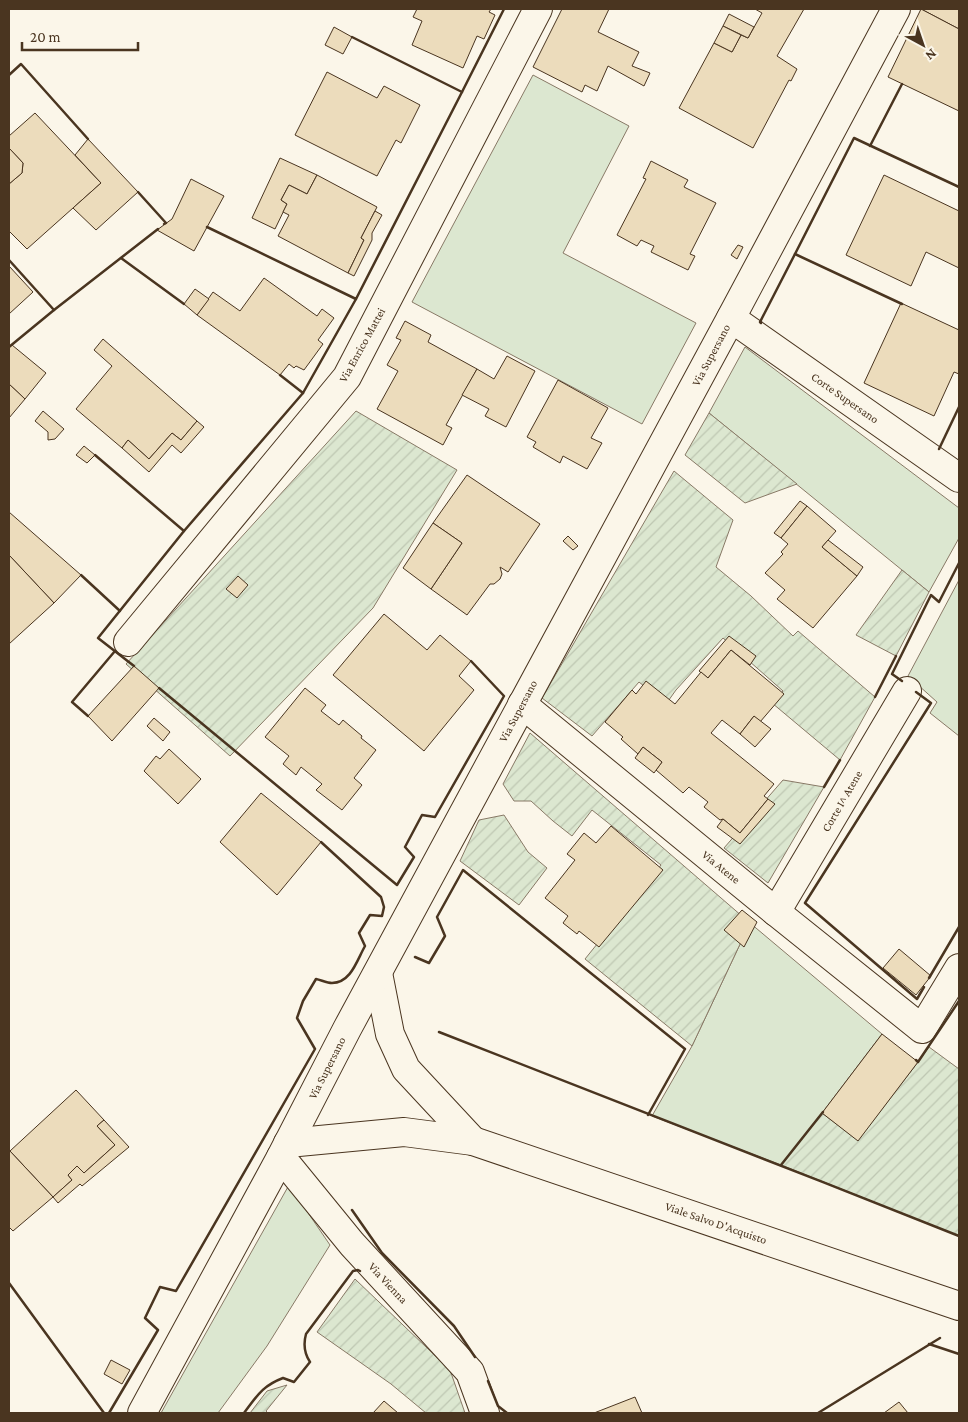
<svg xmlns="http://www.w3.org/2000/svg" width="968" height="1422" font-family="'Crimson Pro',serif">
	<style>
		.grass { fill: #dce7d0; stroke: #887966 }
		.garden { fill: url(#garden-furrows); stroke: #887966 }
		.building { fill: #ecdcbc; stroke: #4a3520 }
		.lines { fill: none; stroke-linecap: round; stroke-linejoin: round }
		.street-casing { stroke: #4a3520; stroke-width: 30 }
		.secondary-casing { stroke: #4a3520; stroke-width: 30 }
		.street { stroke: #fbf6e9; stroke-width: 28 }
		.secondary { stroke: #fbf6e9; stroke-width: 28 }
		.wall { stroke: #4a3520; stroke-width: 2.5 }
		.labels { text-anchor: middle; stroke-width: 4; stroke-linejoin: round; paint-order: stroke }
		.street-label { font-size: 12px; fill: #4a3520; stroke: #fbf6e9 }
	</style>
	<defs>
		<pattern id="garden-furrows" width="10" height="10" patternUnits="userSpaceOnUse" patternTransform="scale(1.25)"><rect width="10" height="10" fill="#dce7d0"/><path d="M-1 1l2-2M0 10L10 0M9 11l2-2" fill="none" stroke="#bec7b2"/></pattern>
	</defs>
	<rect width="100%" height="100%" fill="#fbf6e9"/>
	<g class="grass">
		<path d="M533 75 629 126 563 253 696 323 642 424 412 302Z"/>
		<path d="M745 347 959 508V538L929 592 709 413Z"/>
		<path d="M959 580V736L930 713 937 702 908 676Z"/>
		<path d="M750 923 882 1034 822 1113 781 1165 652 1116 692 1046Z"/>
		<path d="M289 1185 330 1245 267 1346 218 1413H161Z"/>
	</g>
	<g class="garden">
		<path d="M356 411 457 470 373 608 230 756 126 664Z"/>
		<path d="M709 413 797 484 745 503 685 455Z"/>
		<path d="M674 471 733 520 716 567 751 596 793 636 798 631 875 697 840 760 772 703 783 691 723 638 676 690 666 704 639 682 592 736 542 698Z"/>
		<path d="M902 570 929 592 896 656 856 635Z"/>
		<path d="M530 733 750 923 692 1046 585 959 661 865 592 810 572 836 553 821 531 801H514L503 784Z"/>
		<path d="M783 780 824 787 768 883 724 848Z"/>
		<path d="M504 815 528 852 547 868 519 905 460 861 479 820Z"/>
		<path d="M929 1047 959 1069V1236L781 1165 822 1113 858 1140 918 1062Z"/>
		<path d="M355 1279 450 1370 465 1413H426L391 1384 317 1332Z"/>
		<path d="M287 1385 266 1411 268 1413H250L267 1391Z"/>
	</g>
	<g class="building">
		<path d="M417 9H491L489 12 495 15 484 39 477 36 463 68 412 45 422 21 413 17Z"/>
		<path d="M562 9H609L598 32 639 52 632 66 650 73 644 86 608 66 597 91 585 85 582 92 533 67Z"/>
		<path d="M755 9H804L777 56 797 69 791 81 789 80 753 148 679 108 714 43 732 52 741 35 748 38 762 13Z"/>
		<path d="M921 9H959V29Z"/>
		<path d="M921 9 959 29V111L888 77Z"/>
		<path d="M729 14 754 27 748 38 723 26Z"/>
		<path d="M723 26 741 35 732 52 714 43Z"/>
		<path d="M334 27 352 37 343 54 325 45Z"/>
		<path d="M327 72 377 98 384 86 420 105 401 143 396 140 377 176 295 135Z"/>
		<path d="M35 113 101 183 27 249 9 231V184L22 173 23 163 9 148V136Z"/>
		<path d="M88 139 138 192 96 230 73 208 101 183 75 155Z"/>
		<path d="M9 148 23 163 22 173 9 184Z"/>
		<path d="M280 158 317 175 307 194 289 185 281 200 287 204 275 229 252 218Z"/>
		<path d="M651 161 688 180 684 187 716 203 690 254 695 256 688 270 651 252 654 246 641 240 637 246 617 235 646 179 643 178Z"/>
		<path d="M317 175 377 207 361 238 364 240 348 273 278 236 289 215 283 212 287 204 281 200 289 185 307 194Z"/>
		<path d="M884 175 959 211V268L926 252 911 286 846 255Z"/>
		<path d="M191 179 224 196 194 251 157 230 172 219Z"/>
		<path d="M375 211 382 215 372 233V240L354 276 348 273 364 240 361 238Z"/>
		<path d="M738 245 743 247 737 259 731 255Z"/>
		<path d="M9 266 33 292 9 314Z"/>
		<path d="M264 278 317 316 322 309 334 318 318 340 323 344 304 370 296 366 294 368 289 364 280 375 197 315 213 292 240 311Z"/>
		<path d="M195 289 209 299 197 315 184 304Z"/>
		<path d="M901 303 959 330V374L954 372 934 416 864 383Z"/>
		<path d="M405 321 431 335 428 342 477 369 446 425 452 428 443 445 377 409 398 371 387 365 401 340 396 338Z"/>
		<path d="M103 339 197 421 181 440 172 433 149 459 128 440 122 448 76 409 112 366 94 350Z"/>
		<path d="M12 345 46 373 25 399 9 384V347Z"/>
		<path d="M507 356 535 371 506 427 485 416 489 409 462 395 477 369 494 379Z"/>
		<path d="M558 380 608 408 591 438 602 443 587 469 563 456 560 463 533 447 536 442 527 437Z"/>
		<path d="M9 384 25 399 9 418Z"/>
		<path d="M43 411 64 429 55 439 48 440V432L35 421Z"/>
		<path d="M197 421 204 427 181 453 172 445 149 472 122 448 128 440 149 459 172 433 181 440Z"/>
		<path d="M84 446 95 455 87 463 76 455Z"/>
		<path d="M467 475 540 524 508 572 500 567 502 574 500 579 494 584H490L467 615 431 589 462 543 433 523Z"/>
		<path d="M800 501 807 506 781 538 774 533Z"/>
		<path d="M807 506 836 531 822 547 857 576 813 628 777 599 785 590 765 573 783 554 781 552 788 544 781 538Z"/>
		<path d="M9 512 81 575 54 603 9 555Z"/>
		<path d="M433 523 462 543 431 589 403 568Z"/>
		<path d="M568 536 578 546 573 550 563 541Z"/>
		<path d="M828 540 863 567 857 576 822 547Z"/>
		<path d="M9 555 54 603 9 644Z"/>
		<path d="M238 576 248 585 237 598 226 589Z"/>
		<path d="M384 614 427 650 440 635 471 661 459 676 474 690 424 751 333 675Z"/>
		<path d="M729 636 756 656 750 665 731 650 708 678 699 671Z"/>
		<path d="M731 650 784 694 760 722 754 716 740 734 722 720 711 733 774 784 764 796 768 799 740 833 723 819 720 820 704 807 708 802 689 787 683 793 656 770 662 762 643 747 638 754 621 739 623 737 605 722 632 690 636 694 646 681 675 704 701 672 708 678Z"/>
		<path d="M134 666 159 688 112 741 88 716Z"/>
		<path d="M305 688 326 705 321 711 339 725 343 720 362 736 361 738 376 750 354 778 362 785 342 810 316 790 322 784 301 767 296 775 283 764 289 756 265 737Z"/>
		<path d="M754 716 771 729 755 747 740 734Z"/>
		<path d="M154 718 170 732 163 741 147 726Z"/>
		<path d="M643 747 662 762 654 773 635 758Z"/>
		<path d="M169 749 201 779 178 804 144 771 156 756 160 759Z"/>
		<path d="M261 793 321 842 277 895 220 842Z"/>
		<path d="M768 799 775 804 740 844 717 827 723 819 740 833Z"/>
		<path d="M611 826 663 870 599 947 579 931 577 934 563 923 568 916 545 898 575 860 567 854 584 833 596 843Z"/>
		<path d="M742 910 757 922 744 947 724 930Z"/>
		<path d="M899 949 931 976 916 995 883 968Z"/>
		<path d="M882 1034 918 1062 858 1141 822 1113Z"/>
		<path d="M76 1090 104 1120 97 1126 115 1145 84 1173 77 1166 68 1175 72 1180 53 1197 10 1151Z"/>
		<path d="M104 1120 129 1147 82 1186 80 1184 58 1203 53 1197 72 1180 68 1175 77 1166 84 1173 115 1145 97 1126Z"/>
		<path d="M9 1150 53 1197 13 1231 9 1227Z"/>
		<path d="M111 1360 130 1370 122 1384 104 1374Z"/>
		<path d="M635 1397 642 1413H594Z"/>
		<path d="M384 1401 398 1413H373Z"/>
		<path d="M899 1402 908 1413H884Z"/>
	</g>
	<g class="lines">
		<defs>
			<g id="street">
				<path d="M731 318 959 478"/>
				<path d="M128 642 347 377 538 9"/>
				<path d="M522 704 776 912 922 1029 959 968"/>
				<path d="M776 912 907 691"/>
				<path d="M281 1157 352 1244 470 1372 485 1413"/>
			</g>
			<g id="secondary">
				<path d="M378 973 390 1034 406 1069 473 1141"/>
				<path d="M288 1143 404 1132 473 1141 959 1306"/>
				<path d="M142 1413 281 1157 347 1029 731 318 896 9"/>
			</g>
		</defs>
		<use href="#street" class="street-casing"/>
		<use href="#secondary" class="secondary-casing"/>
		<use href="#street" class="street"/>
		<use href="#secondary" class="secondary"/>
		<g class="wall">
			<path d="M352 37 462 92 504 9"/>
			<path d="M9 75 21 64 88 139"/>
			<path d="M870 146 902 84"/>
			<path d="M138 192 166 223 164 224"/>
			<path d="M207 227 356 299 462 92"/>
			<path d="M121 258 184 304"/>
			<path d="M9 260 54 310 9 347"/>
			<path d="M902 304 795 254 854 138 959 187"/>
			<path d="M54 310 158 229"/>
			<path d="M761 323 760 322 795 254"/>
			<path d="M280 375 303 393 356 299"/>
			<path d="M939 449 959 407"/>
			<path d="M95 455 184 531 303 393"/>
			<path d="M81 575 120 611"/>
			<path d="M134 666 98 638 184 531"/>
			<path d="M902 681 892 674 931 595 939 602 959 563"/>
			<path d="M159 688 397 885 414 857 405 847 422 815 435 817 504 696 471 661"/>
			<path d="M916 692 931 703 805 903 917 999 924 987"/>
			<path d="M875 697 896 656"/>
			<path d="M88 716 72 702 115 651"/>
			<path d="M824 787 840 760"/>
			<path d="M415 957 429 963 445 936 437 917 463 870 685 1049 648 1115"/>
			<path d="M929 978 959 927"/>
			<path d="M439 1032C612 1100 786 1167 959 1236"/>
			<path d="M916 1060 918 1062 959 1001"/>
			<path d="M781 1165 823 1112"/>
			<path d="M352 1210 382 1253 454 1326 475 1357"/>
			<path d="M9 1283 104 1413"/>
			<path d="M929 1344 959 1354"/>
			<path d="M488 1381 498 1406 507 1413"/>
			<path d="M109 1413 158 1330 145 1318 160 1287 176 1291 315 1049 297 1018 303 1001 316 979C321 980 327 983 332 983 351 983 357 960 365 946L359 933 370 915 382 916 384 907 381 897 321 842"/>
			<path d="M244 1413C257 1396 262 1386 283 1378L294 1382 310 1362C304 1353 303 1345 306 1334L353 1271 358 1270 360 1271"/>
			<path d="M818 1413 940 1338"/>
		</g>
	</g>
	<g class="labels">
		<g class="street-label">
			<text transform="translate(362 345) rotate(-61)" y="4">Via Enrico Mattei</text>
			<text transform="translate(711 355) rotate(-62)" y="4">Via Supersano</text>
			<text transform="translate(845 398) rotate(35)" y="4">Corte Supersano</text>
			<text transform="translate(518 711) rotate(-62)" y="4">Via Supersano</text>
			<text transform="translate(842 801) rotate(-60)" y="4">Corte I^ Atene</text>
			<text transform="translate(721 867) rotate(39)" y="4">Via Atene</text>
			<text transform="translate(327 1068) rotate(-63)" y="4">Via Supersano</text>
			<text transform="translate(716 1223) rotate(19)" y="4">Viale Salvo D'Acquisto</text>
			<text transform="translate(388 1283) rotate(47)" y="4">Via Vienna</text>
		</g>
	</g>
	<rect width="968" height="1422" fill="none" stroke="#4a3520" stroke-width="20"/>
	<g transform="translate(923 45) rotate(140)" stroke="#fbf6e9" stroke-width="4" paint-order="stroke">
	<path d="M0-4L9 19L0 12L-9 19Z" fill="#4a3520"/>
	<text y="-8" font-size="14" font-weight="bold" text-anchor="middle" fill="#4a3520">N</text>
	</g>
	<path d="M22 42v8h116v-8" fill="none" stroke="#4a3520" stroke-width="2.5"/>
	<text x="30" y="42" font-size="15" fill="#4a3520" stroke="#fbf6e9" stroke-width="4" paint-order="stroke">20 m</text>
</svg>
